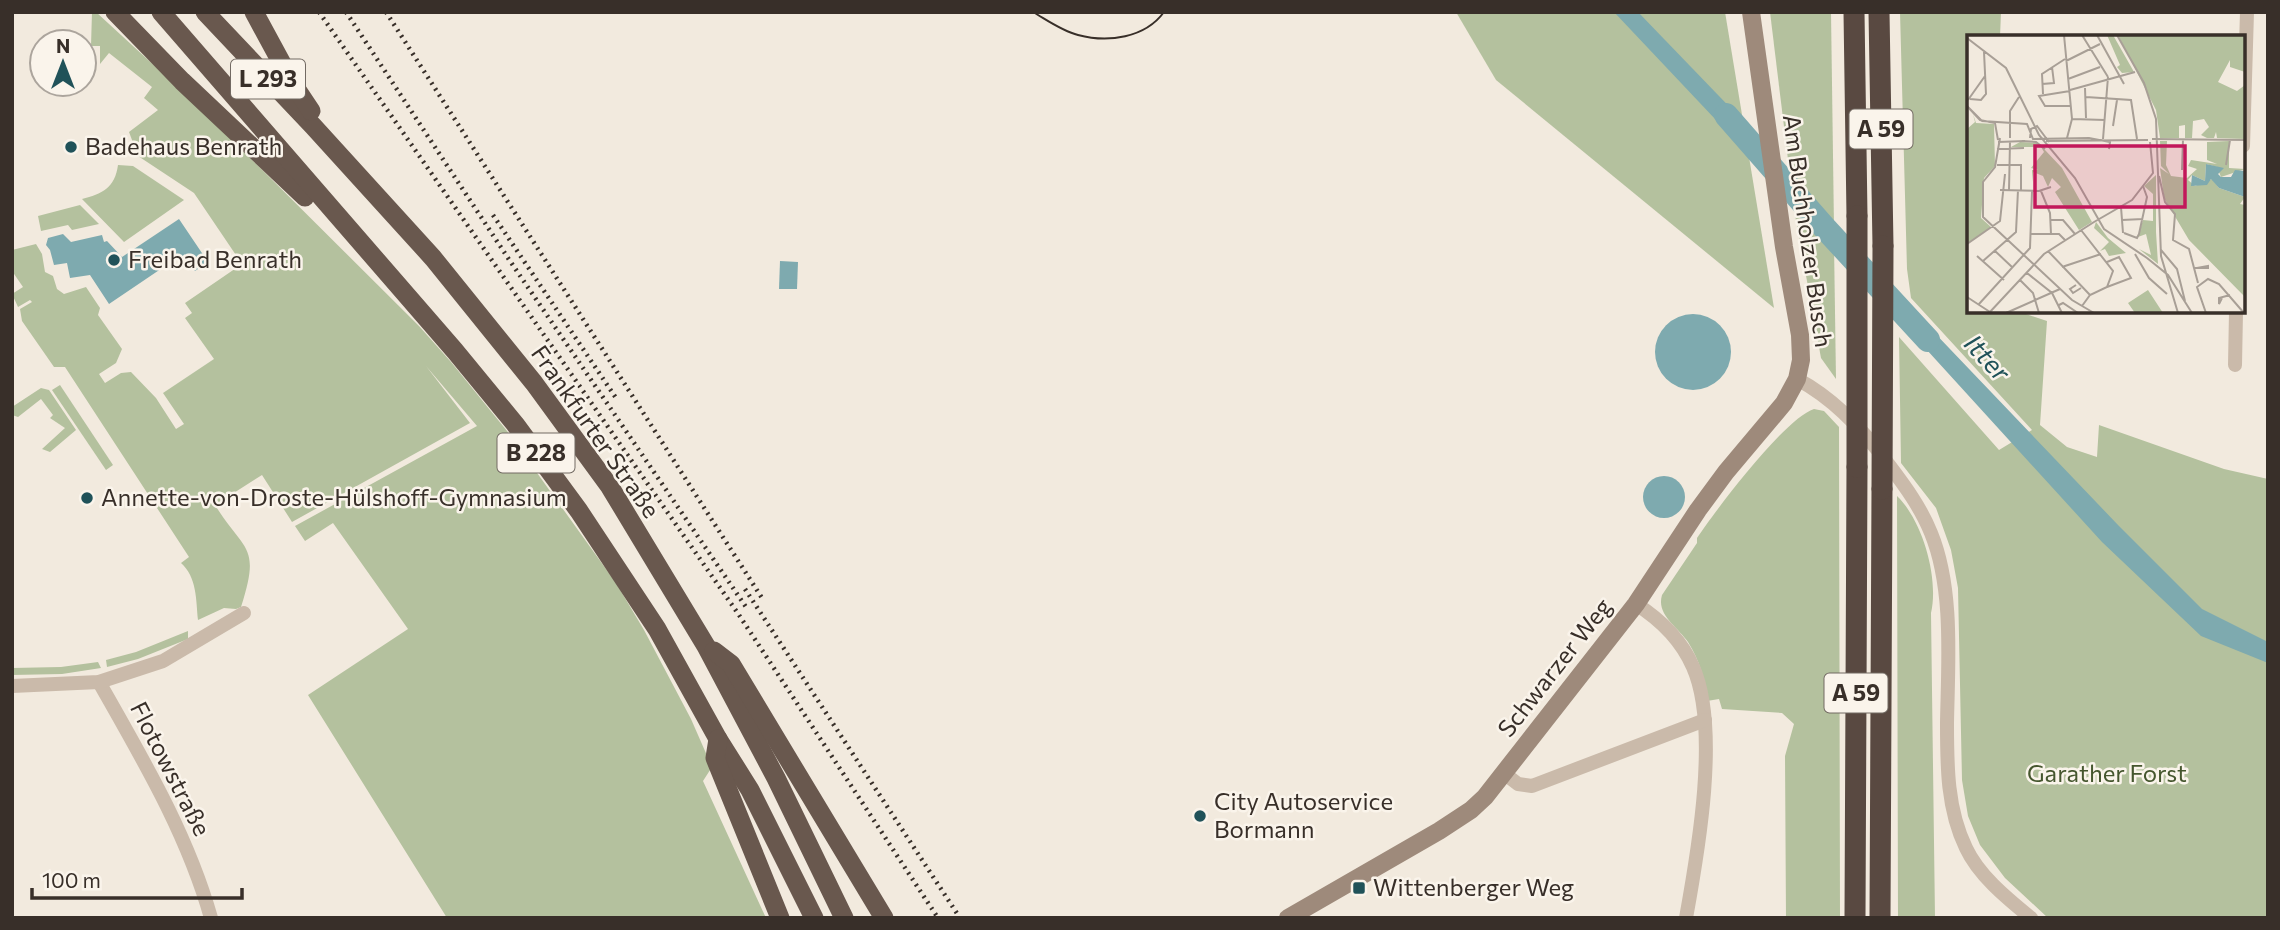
<svg xmlns="http://www.w3.org/2000/svg" width="2280" height="930" font-family="Commissioner,sans-serif">
	<style>
		.green { fill: #b4c19e }
		.water { fill: #7eaaaf }
		.lines { fill: none; stroke-linecap: round; stroke-linejoin: round }
		.river { stroke: #7eaaaf; stroke-width: 24 }
		.minor { stroke: #cabaaa; stroke-width: 14 }
		.secondary { stroke: #9e8a7b; stroke-width: 18 }
		.trunk { stroke: #69584e; stroke-width: 19 }
		.motorway { stroke: #594941; stroke-width: 21 }
		.tram { stroke: #382f29; stroke-width: 2 }
		.rail { stroke: #382f29; stroke-width: 4.5; stroke-dasharray: 2 5; stroke-linecap: butt }
		.motorway-bridge { stroke: #594941; stroke-width: 21 }
		.poi-dot { fill: #205259; stroke: #faf4eb; stroke-width: 2.5 }
		.labels { text-anchor: middle; stroke-width: 5; stroke-linejoin: round; paint-order: stroke }
		.shield { fill: #faf4eb; stroke: #726a63; stroke-width: 2 }
		.shield-label { font-size: 23px; font-weight: bold; fill: #382f29 }
		.poi-label { font-size: 24px; fill: #382f29; stroke: #faf4eb; text-anchor: start }
		.street-label { font-size: 24px; fill: #382f29; stroke: #faf4eb }
		.park-label { font-size: 24px; fill: #45562e; stroke: #faf4eb }
		.water-label { font-size: 26px; font-style: italic; fill: #205259; stroke: #faf4eb }
		.inset-road { fill: none; stroke: #a89f96; stroke-width: 2 }
		.view { fill: #c2185b; fill-opacity: 0.15; stroke: #c2185b; stroke-width: 3.5 }
		.inset-edge { fill: none; stroke: #382f29; stroke-width: 3.5 }
	</style>
	<rect width="100%" height="100%" fill="#f2eade"/>
	<g class="green">
		<path d="M92 12H96L196 104 419 326 451 362 507 431 616 583 644 630 691 719 712 767 703 781 766 918H447L308 695 408 629 333 523 305 541 295 526 477 426 426 366 470 423 292 522 262 475 215 505C245 553 261 544 241 607L236 609 224 608 198 620C196 600 197 577 181 563L189 557 65 367H54L22 321 20 309 32 302 30 300 18 307 12 294 23 287 12 271V250L36 244 42 254 45 272 53 276 57 289 64 294 86 287 100 308 98 315 122 349 116 363 99 374 105 383 121 373 131 372 156 398 176 429 184 424 163 393 214 359 185 318 192 313 185 303 242 264 194 193 138 156 129 132 158 110 144 98 152 87 109 53 100 64V46H91Z"/>
		<path d="M1456 12H1725L1774 308 1496 80Z"/>
		<path d="M1770 12H1831L1834 228 1791 184Z"/>
		<path d="M1900 12H2001L2000 37H1968V312H2020L2047 321 2040 425 2067 447 2097 457 2099 425 2224 469 2268 479V918H2048L2005 878 1980 845 1968 816 1962 780 1958 588 1951 550 1936 508 1901 463 1899 337 1999 450 2032 430 1911 298 1907 269Z"/>
		<path d="M118 165 133 166 184 200 124 242 82 199C102 194 115 188 118 165Z"/>
		<path d="M1793 204 1834 244 1836 379 1821 358Z"/>
		<path d="M80 205 99 224 72 230 68 225 41 231 38 216Z"/>
		<path d="M60 385 113 465 106 470 52 390Z"/>
		<path d="M41 388 49 390 76 430 50 452 42 449 65 428 50 418 53 415 41 399 18 417 12 415V407Z"/>
		<path d="M1814 409 1824 411 1839 427 1840 918H1786L1785 756 1794 724 1782 713 1722 709 1719 699 1707 701C1706 680 1699 660 1688 642 1678 627 1656 615 1662 595L1697 543V538C1716 510 1784 419 1814 409Z"/>
		<path d="M1897 496C1923 521 1939 579 1931 613L1935 918H1898Z"/>
		<path d="M188 631V639L138 659 107 667 106 660 136 652Z"/>
		<path d="M98 662 101 668 62 674 12 675V668L61 667Z"/>
	</g>
	<g class="water">
		<path d="M1614 12H1638L1745 123 1750 156Z"/>
		<path d="M1791 184 1834 228V244L1793 204Z"/>
		<path d="M179 219 208 262 195 271 180 256 109 304 90 275 70 278 67 263 54 265 50 250 46 245 48 238 63 234 71 242 102 235 104 242 107 241 122 257Z"/>
		<path d="M780 261 798 262 797 289H779Z"/>
		<path d="M1907 304 2118 525 2202 609 2268 642V663L2201 636 2102 542 1906 327Z"/>
		<circle cx="1693" cy="352" r="38"/>
		<circle cx="1664" cy="497" r="21"/>
	</g>
	<g class="lines">
		<path class="river" d="M1726 115 1823 226 1928 340"/>
		<g class="minor">
			<path d="M2243 146 2247 12"/>
			<path d="M2235 365 2236 312"/>
			<path d="M1797 379C1833 398 1865 432 1889 465 1905 486 1921 508 1931 533 1954 589 1948 663 1947 723 1947 766 1947 809 1966 848 1979 876 2008 899 2031 918"/>
			<path d="M1636 604C1661 620 1681 639 1693 667 1720 728 1698 852 1686 918"/>
			<path d="M99 682C142 758 187 833 211 918"/>
			<path d="M12 686 99 682 163 661 244 613"/>
			<path d="M1505 774 1518 784 1532 786 1705 720"/>
		</g>
		<path class="secondary" d="M1288 918 1439 831 1471 810 1485 797 1636 604 1698 510 1726 472 1784 403 1797 379 1801 360 1800 335 1784 247 1751 12"/>
		<g class="trunk">
			<path d="M115 12 182 81 305 197"/>
			<path d="M161 12 455 351 515 424 579 511 657 629 718 739 750 790 814 918"/>
			<path d="M205 12 313 126 433 258 534 383 610 487 706 646 776 778 844 918"/>
			<path d="M254 12 293 84 311 111"/>
			<path d="M714 651 731 664 884 918"/>
			<path d="M718 739 715 758 780 918"/>
		</g>
		<g class="motorway">
			<path d="M1854 12 1857 216"/>
			<path d="M1879 12 1883 246"/>
			<path d="M1855 918 1857 467"/>
			<path d="M1880 918 1882 489"/>
		</g>
		<path class="tram" d="M1033 12C1047 20 1062 31 1078 35 1108 43 1145 38 1164 12"/>
		<g class="rail">
			<path d="M319 12 739 615 938 918"/>
			<path d="M346 12 510 261 746 607"/>
			<path d="M386 12 762 598"/>
			<path d="M493 215 616 398"/>
			<path d="M745 589 960 918"/>
		</g>
		<g class="motorway-bridge">
			<path d="M1857 467V216"/>
			<path d="M1882 489 1883 246"/>
		</g>
	</g>
	<g class="poi-dot">
		<circle cx="71" cy="147" r="7"/>
		<circle cx="114" cy="260" r="7"/>
		<circle cx="87" cy="498" r="7"/>
		<circle cx="1200" cy="816" r="7"/>
		<rect x="1352" y="881" width="14" height="14" rx="3.5"/>
	</g>
	<g class="labels">
		<g class="shield">
			<rect x="231" y="59.5" width="74" height="39" rx="5"/>
			<rect x="1849.5" y="109.5" width="63" height="39" rx="5"/>
			<rect x="497.5" y="433.5" width="77" height="39" rx="5"/>
			<rect x="1824.5" y="673.5" width="63" height="39" rx="5"/>
		</g>
		<g class="shield-label">
			<text x="268" y="87">L 293</text>
			<text x="1881" y="137">A 59</text>
			<text x="536" y="461">B 228</text>
			<text x="1856" y="701">A 59</text>
		</g>
		<g class="poi-label">
			<text x="85" y="155">Badehaus Benrath</text>
			<text x="128" y="268">Freibad Benrath</text>
			<text x="101" y="506">Annette-von-Droste-Hülshoff-Gymnasium</text>
			<text x="1214" y="810">City Autoservice<tspan x="1214" dy="28">Bormann</tspan></text>
			<text x="1373" y="896">Wittenberger Weg</text>
		</g>
		<g class="street-label">
			<text transform="translate(1807 231) rotate(82)" y="8">Am Buchholzer Busch</text>
			<text transform="translate(595 432) rotate(55)" y="8">Frankfurter Straße</text>
			<text transform="translate(1555 668) rotate(-52)" y="8">Schwarzer Weg</text>
			<text transform="translate(170 769) rotate(63)" y="8">Flotowstraße</text>
		</g>
		<g class="park-label">
			<text x="2107" y="782">Garather Forst</text>
		</g>
		<g class="water-label">
			<text transform="translate(1987 358) rotate(47)" y="9">Itter</text>
		</g>
	</g>
	<g transform="translate(1967 35)">
		<rect width="278" height="278" fill="#f2eade"/>
		<path d="M140 0H146L167 37 155 38 150 32 153 30ZM151 0H278V37L263 32V25L251 47 270 56 278 50V104L250 103 249 97 247 103H240L234 100 242 92 237 84 226 86 225 103H218V90L212 91V103H193L189 75ZM6 79 9 88 27 89 28 131 17 143 14 183 24 192 0 209V94L8 87ZM193 106H200L199 130 204 141 220 143 230 134 221 131 224 125 250 129 240 125V107L262 106V133L278 134 254 142 250 132 239 129 238 146 225 140 221 145 228 151 245 144 252 153 278 162 273 169 278 170V262L222 205 197 163 193 133 202 139 194 131ZM53 107 70 108 78 115 95 133 125 187 112 195 88 157 94 152 85 143 81 152 76 141 66 137 65 147V135H71L64 133 77 117 74 112H44ZM189 140V197L191 229 172 214 184 220 179 199 171 202 176 185 186 186V159L177 151ZM129 187 141 203 159 218 142 221 138 214 133 216 142 207 127 193ZM181 255 196 278H168L161 268Z" fill="#b4c19e"/>
		<path d="M239 129 257 133 251 139 254 142H264L268 135 278 136V162L252 153 244 144 240 150 224 151 225 140 238 146Z" fill="#7eaaaf"/>
		<path class="inset-road" d="M97 0 105 84 100 103M115 0 141 42M130 0 157 49M150 0 177 48 189 84 194 221 211 278M0 3 39 33 72 100 108 143 137 194 180 223M99 26 133 9M101 44 133 32M75 49 87 48 85 32M118 53 119 83M103 55 168 37M103 56 72 61 78 71H104M76 59 75 39 98 24M119 62 164 65 170 104M3 64 14 65 19 59 17 17M1 65 18 41M0 71 13 85 28 88 31 105M0 71 15 86 60 89 66 104 122 103 143 107 142 114M105 84 138 85M146 91 150 65M33 103 28 132 16 147V182L105 265 127 278M43 103V76L52 62M63 103 64 94 70 91 82 107M136 104 141 42M185 104 279 105M55 106 69 107 78 114M79 106 181 105M31 107 58 106M30 114 57 113M30 130H54V156M259 130 263 105M215 135 216 104M192 141 198 167 208 179 206 205 222 214 231 248M33 155 72 156 84 152M42 155 43 107M74 156 83 178 84 199M154 172 156 198M84 185H96L108 199M155 185 176 184M127 187 165 165 186 138 183 107M114 195 146 236 140 252 123 260 115 271M157 198 170 203 172 199 180 162 176 151M63 199H92L98 205M0 209 33 186 38 139M27 215 45 232M194 215 210 234 218 266M81 216 123 260M168 219 182 243 200 259M10 221 37 245M180 223 201 240 225 278M16 226 49 197 51 155M140 227 152 222 164 243 140 252M95 232 134 219M227 233H241V231L230 233M60 238 85 258 95 278M53 245 66 258 72 278M109 250 103 254 106 258 114 253M0 262 23 277M255 263 252 269V263L263 260M12 269 63 213 65 156M92 270 96 268 111 278M22 278 77 219 127 187M39 278 93 254M239 278 230 252 241 244 252 249 277 278"/>
		<path class="view" d="M68 111H218V172H68Z"/>
		<rect width="278" height="278" class="inset-edge"/>
	</g>
	<rect width="2280" height="930" fill="none" stroke="#382f29" stroke-width="28"/>
	<g transform="translate(63 63)"><circle r="33" fill="#faf4eb" stroke="#aca59d" stroke-width="2"/>
	<path d="M0-5L12 26L0 18L-12 26Z" fill="#205259"/>
	<text y="-10" font-size="19" font-weight="bold" text-anchor="middle" fill="#382f29">N</text>
	</g>
	<path d="M32 888v10h210v-10" fill="none" stroke="#382f29" stroke-width="3.5"/>
	<text x="42" y="888" font-size="21" fill="#382f29" stroke="#faf4eb" stroke-width="5" paint-order="stroke">100 m</text>
</svg>
